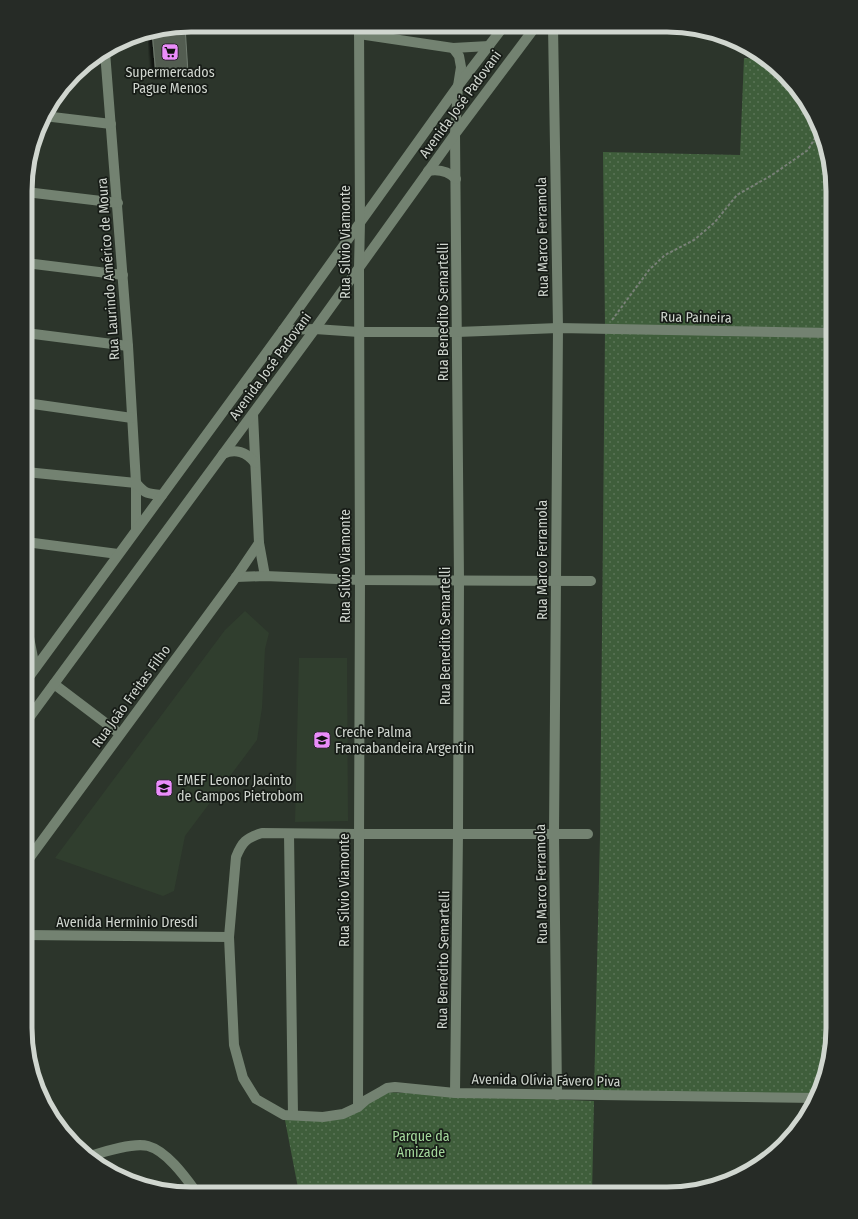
<svg xmlns="http://www.w3.org/2000/svg" width="858" height="1219" font-family="'Fira Sans Condensed',sans-serif">
	<style>
		.built { fill: #303e2e }
		.grass { fill: url(#grass-dots) }
		.building { fill: #525d51; stroke: #717c70; filter: url(#shadow) }
		.lines { fill: none; stroke-linecap: round; stroke-linejoin: round }
		.path { stroke: #798178; stroke-width: 2; stroke-dasharray: 3 2; stroke-linecap: butt }
		.minor { stroke: #738271; stroke-width: 10 }
		.labels { text-anchor: middle; stroke-width: 3.5; stroke-linejoin: round; paint-order: stroke }
		.poi-label { font-size: 14px; fill: #d0d6cf; stroke: #171c17; text-anchor: start }
		.street-label { font-size: 14px; fill: #d0d6cf; stroke: #171c17 }
		.park-label { font-size: 14px; fill: #a4d89c; stroke: #171c17 }
		.rim { fill: none; stroke: #d0d6cf; stroke-width: 5 }
	</style>
	<defs>
		<pattern id="grass-dots" width="8" height="8" patternUnits="userSpaceOnUse"><rect width="8" height="8" fill="#3f5e3b"/><path d="M2 2h.1M6 6h.1" fill="none" stroke="#5a7456" stroke-width="1.8" stroke-linecap="round"/></pattern>
		<filter id="shadow"><feDropShadow dx="-3.5" dy="3.5" stdDeviation="1" flood-color="#0009"/></filter>
	</defs>
	<rect width="100%" height="100%" fill="#2c352b"/>
	<g class="built">
		<path d="M245 611 269 633 265 649 262 708 257 740 185 836 174 891 163 896 55 858 225 630Z"/>
		<path d="M299 658H347L348 821 295 822Z"/>
	</g>
	<g class="grass">
		<path d="M744 58 769 60 816 118 833 191V1039L824 1082 817 1095 594 1094 600 837 605 329 603 152 740 155Z"/>
		<path d="M383 1092 594 1101 592 1194 299 1193 284 1115 323 1120Z"/>
	</g>
	<path class="building" d="M185 26 188 73 156 75 152 31Z"/>
	<g class="lines">
		<path class="path" d="M612 320 649 270 665 255 694 240 715 222 737 195 772 175 808 150 819 131"/>
		<g class="minor">
			<path d="M553 26 558 328 554 834 557 1095"/>
			<path d="M359 34 453 48 489 46"/>
			<path d="M453 48 459 56 461 67 458 86 455 134 459 580 458 834 455 1093"/>
			<path d="M105 52 128 346 136 483V530"/>
			<path d="M44 116 111 124"/>
			<path d="M428 171C439 169 448 171 456 179"/>
			<path d="M26 192 118 203"/>
			<path d="M26 263 123 275"/>
			<path d="M283 330 315 329 359 332H457L558 328 833 333"/>
			<path d="M26 333 128 346"/>
			<path d="M26 403 132 418"/>
			<path d="M253 414 259 543 265 576"/>
			<path d="M223 454C235 448 247 452 255 463"/>
			<path d="M26 472 136 483"/>
			<path d="M136 483C145 494 148 494 162 495"/>
			<path d="M26 542 118 554"/>
			<path d="M236 577 265 576 360 580 591 581"/>
			<path d="M26 622 35 668"/>
			<path d="M26 681 283 330 458 86 504 26"/>
			<path d="M54 684 120 734"/>
			<path d="M26 722 315 329 455 134 536 26"/>
			<path d="M289 834 293 1115"/>
			<path d="M588 834H358L262 833C246 838 242 842 236 857L229 937 234 1045 243 1078 256 1099 284 1115 323 1117 343 1114 358 1107 366 1100 382 1091 387 1088 395 1087 455 1093 816 1098"/>
			<path d="M25 864 236 577 259 543"/>
			<path d="M25 935 229 937"/>
			<path d="M358 1107 360 580 359 268 360 222 359 25"/>
			<path d="M87 1157C103 1152 133 1142 148 1146 167 1151 186 1178 197 1193"/>
		</g>
	</g>
	<defs>
		<symbol id="supermarket-square" viewBox="-11 -11 22 22"><rect x="-9" y="-9" width="18" height="18" rx="4" fill="#eb8dfb" stroke="#171c17"/><path d="M-6-5.5h2.5l.6 2H6L4.5 2H-2.5L-4.4-4H-6ZM-1.5 3.2a1.3 1.3 0 1 0 .1 0ZM3 3.2a1.3 1.3 0 1 0 .1 0Z" fill="#111"/></symbol>
		<symbol id="school-square" viewBox="-11 -11 22 22"><rect x="-9" y="-9" width="18" height="18" rx="4" fill="#eb8dfb" stroke="#171c17"/><path d="M0-5L7-2L0 1L-7-2ZM-4 1L0 2.5L4 1V4Q0 6-4 4Z" fill="#111"/></symbol>
	</defs>
	<g fill-rule="evenodd">
		<use href="#supermarket-square" x="160" y="42" width="20" height="20"/>
		<use href="#school-square" x="312" y="730" width="20" height="20"/>
		<use href="#school-square" x="154" y="778" width="20" height="20"/>
	</g>
	<g class="labels">
		<g class="poi-label">
			<text x="170" y="77" text-anchor="middle">Supermercados<tspan x="170" dy="16">Pague Menos</tspan></text>
			<text x="335" y="737">Creche Palma<tspan x="335" dy="16">Francabandeira Argentin</tspan></text>
			<text x="177" y="785">EMEF Leonor Jacinto<tspan x="177" dy="16">de Campos Pietrobom</tspan></text>
		</g>
		<g class="street-label">
			<text transform="translate(460 104) rotate(-54)" y="5">Avenida José Padovani</text>
			<text transform="translate(542 237) rotate(-91)" y="5">Rua Marco Ferramola</text>
			<text transform="translate(345 242) rotate(-90)" y="5">Rua Sílvio Viamonte</text>
			<text transform="translate(108 269) rotate(-94)" y="5">Rua Laurindo Américo de Moura</text>
			<text transform="translate(443 312) rotate(-90)" y="5">Rua Benedito Semartelli</text>
			<text transform="translate(696 317) rotate(1)" y="5">Rua Paineira</text>
			<text transform="translate(270 366) rotate(-54)" y="5">Avenida José Padovani</text>
			<text transform="translate(542 560) rotate(-90)" y="5">Rua Marco Ferramola</text>
			<text transform="translate(345 566) rotate(-90)" y="5">Rua Sílvio Viamonte</text>
			<text transform="translate(445 636) rotate(-90)" y="5">Rua Benedito Semartelli</text>
			<text transform="translate(131 696) rotate(-54)" y="5">Rua João Freitas Filho</text>
			<text transform="translate(541 884) rotate(-91)" y="5">Rua Marco Ferramola</text>
			<text transform="translate(344 890) rotate(-90)" y="5">Rua Sílvio Viamonte</text>
			<text x="127" y="927">Avenida Herminio Dresdi</text>
			<text transform="translate(443 960) rotate(-89)" y="5">Rua Benedito Semartelli</text>
			<text transform="translate(546 1080) rotate(1)" y="5">Avenida Olívia Fávero Piva</text>
		</g>
		<g class="park-label">
			<text x="421" y="1141">Parque da<tspan x="421" dy="16">Amizade</tspan></text>
		</g>
	</g>
	<path d="M0 0H858V1219H0ZM191 32H667A159 159 0 0 1 826 191V1028A159 159 0 0 1 667 1187H191A159 159 0 0 1 32 1028V191A159 159 0 0 1 191 32Z" fill="#262b26" fill-rule="evenodd"/>
	<path class="rim" d="M191 32H667A159 159 0 0 1 826 191V1028A159 159 0 0 1 667 1187H191A159 159 0 0 1 32 1028V191A159 159 0 0 1 191 32Z"/>
</svg>
